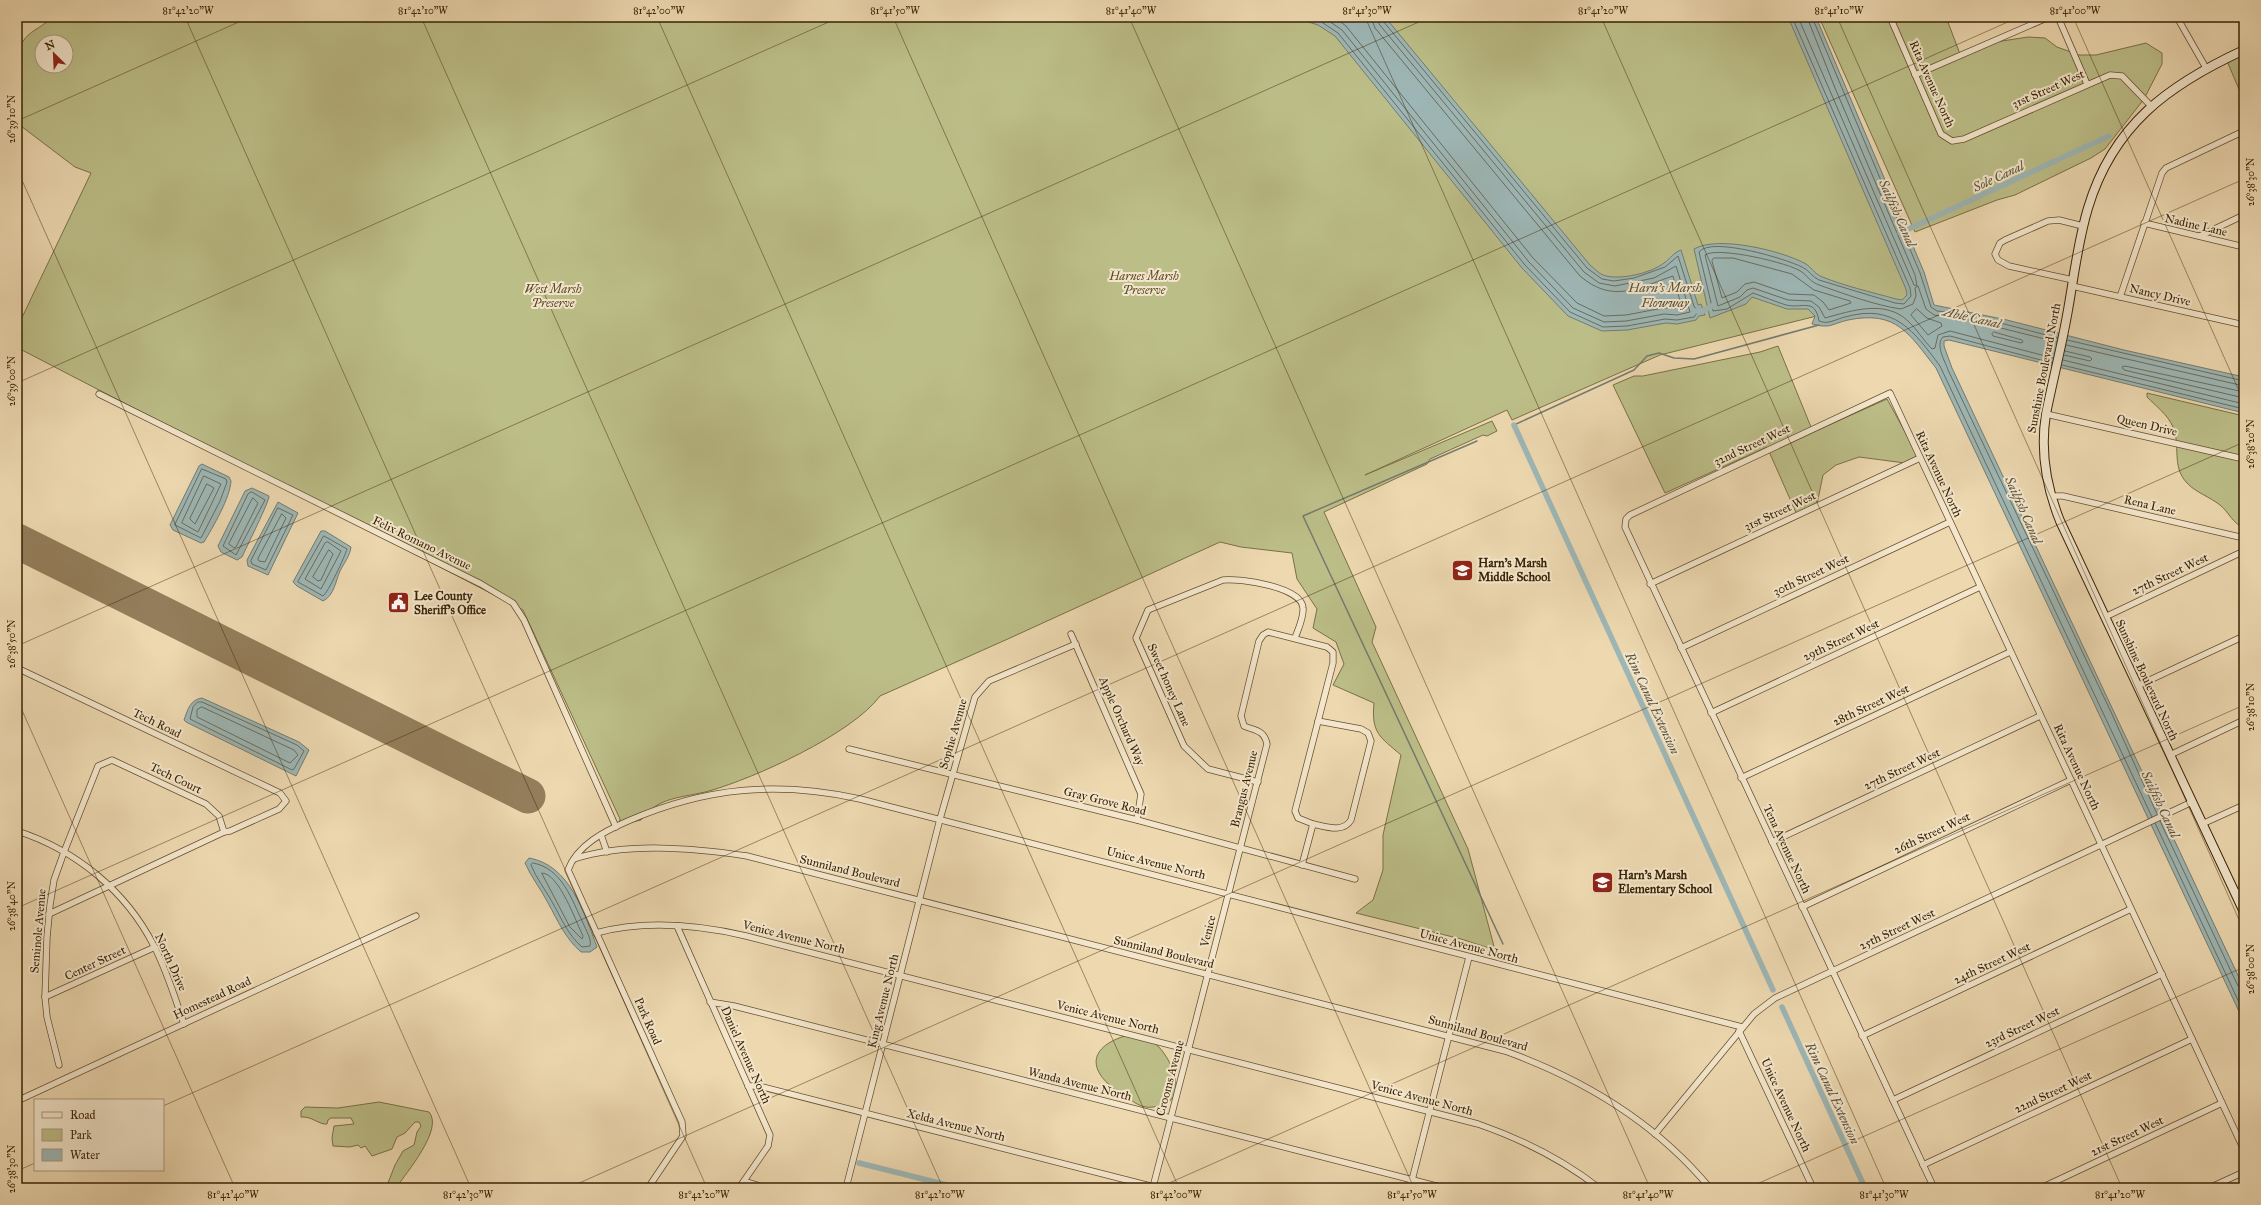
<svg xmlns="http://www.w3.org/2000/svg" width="2261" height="1205" font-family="'IM FELL Great Primer',serif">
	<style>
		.green { fill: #bcbe88; stroke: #7a7046; fill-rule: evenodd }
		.water { fill: #9db7b6; stroke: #757b6e }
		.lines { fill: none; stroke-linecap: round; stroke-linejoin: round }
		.shore { stroke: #6b6c5c; stroke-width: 1 }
		.stream { stroke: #757b6e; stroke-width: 1.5 }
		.canal { stroke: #9db7b6; stroke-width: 5.5 }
		.runway { stroke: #937d5a; stroke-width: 35 }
		.street-casing { stroke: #66502e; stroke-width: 7 }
		.secondary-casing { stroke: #392203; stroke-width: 10 }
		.street { stroke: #f3e6cc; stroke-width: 5.5 }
		.secondary { stroke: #f3e6cc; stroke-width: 8 }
		.ticks { fill: none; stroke: #392203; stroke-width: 1; stroke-opacity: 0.45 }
		.labels { text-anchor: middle; stroke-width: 4; stroke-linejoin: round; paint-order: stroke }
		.street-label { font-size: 12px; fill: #392203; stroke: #f3e6cc }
		.park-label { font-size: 12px; font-style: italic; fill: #5a4924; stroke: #f3e6cc }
		.poi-label { font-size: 12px; font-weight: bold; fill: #392203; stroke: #f3e6cc; text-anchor: start }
		.water-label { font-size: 13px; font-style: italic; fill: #574f39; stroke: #f3e6cc }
		.neatline { fill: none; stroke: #392203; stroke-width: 1.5 }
		.ticks-label { font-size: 10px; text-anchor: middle; fill: #392203 }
	</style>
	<rect width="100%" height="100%" fill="#edd8b0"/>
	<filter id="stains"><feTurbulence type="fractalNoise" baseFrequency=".005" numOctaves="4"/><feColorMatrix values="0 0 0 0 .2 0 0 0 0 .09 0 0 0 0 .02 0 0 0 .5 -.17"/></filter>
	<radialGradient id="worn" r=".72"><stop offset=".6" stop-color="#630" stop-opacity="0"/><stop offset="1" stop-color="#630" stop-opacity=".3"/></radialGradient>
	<g class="green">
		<path d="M53 17H1797L1919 318 1865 304 1660 355 1512 420 1507 410 1365 475 1492 421 1497 431 1487 436 1483 435 1430 459 1427 464 1324 512 1376 627 1372 642 1468 849 1495 950 1461 939 1356 913 1373 900 1383 870V835L1401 755C1380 737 1371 733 1374 703L1333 685 1344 664 1336 642 1313 628 1317 609 1297 579 1292 553 1241 547 1220 542 1010 638 880 696C852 734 755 778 709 791 683 798 658 796 641 820L619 825 620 819 523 610 20 349 22 334 17 331V328L91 173 75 167 17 123V55C24 31 36 32 53 17ZM42 42H66V66H42Z"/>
		<path d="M1819 17H1946L1960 54 1989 43 2028 37 2045 38 2057 47 2079 55H2096L2146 43 2162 53V64L2144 99 2105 149 2091 158 2015 195 1997 200 1915 232Z"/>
		<path d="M2244 53V101L2227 61Z"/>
		<path d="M1778 346 1813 432 1887 399 1920 459 1905 463 1859 457 1836 465 1823 475 1816 509 1798 517 1767 447 1665 493 1613 385 1634 376H1643L1760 352Z"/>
		<path d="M2147 393 2244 416V528C2232 523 2229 512 2220 505 2210 497 2195 492 2187 483 2171 466 2181 446 2173 427 2168 415 2156 406 2147 397Z"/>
		<path d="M1128 1035C1135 1037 1145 1038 1151 1041 1168 1049 1190 1096 1164 1104 1159 1106 1152 1108 1146 1107 1138 1106 1131 1100 1125 1096 1089 1075 1083 1048 1128 1035Z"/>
		<path d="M379 1102 429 1112C444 1129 406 1173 396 1188H386L395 1165 403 1151 414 1145 417 1132 421 1126 419 1122H415L405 1133 397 1137 392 1149 372 1156 365 1146 361 1148 358 1145 350 1147 333 1146 332 1138 334 1126 354 1124 351 1118H331L328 1120 327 1124C319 1125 312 1116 301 1117V1111L305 1107 338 1108Z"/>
	</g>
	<g class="water">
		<path d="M1293 17H1385L1590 265C1594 268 1598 273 1603 275 1619 281 1651 273 1664 263 1671 258 1673 253 1681 250L1698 305 1701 304 1705 315 1699 316 1696 320 1677 324 1666 323 1627 330 1602 331 1568 316 1522 268 1335 36 1318 25Z"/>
		<path d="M1788 17H1816L1924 272 1934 305 2007 320 2124 350 2244 377V413L1949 340 1944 341V346L1952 368 2244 988V1022L1936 368C1909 334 1897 310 1848 320 1831 324 1831 329 1812 324L1815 316 1808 309H1787L1752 297 1746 304 1710 318 1694 249C1718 235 1783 251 1806 264 1811 267 1814 273 1820 276 1844 286 1871 292 1896 299L1902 300 1907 295 1906 289Z"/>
		<path d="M202 464 229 477 231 481C230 498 213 527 204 542L201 543 173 530 170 525 199 466Z"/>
		<path d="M252 488 269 496C270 500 246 548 242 557L237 560 221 552 218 546 245 491Z"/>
		<path d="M278 502 298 513 268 575 248 566 247 560Z"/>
		<path d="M321 531H325L351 547C350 556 344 563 340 571 336 580 334 596 323 601L297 586 293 582Z"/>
		<path d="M202 698 299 742 309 750 296 776 186 722 184 720C188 709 190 700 202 698Z"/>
		<path d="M529 858C570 865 584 913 597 947L590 952H581C565 938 558 921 548 903 541 889 531 877 525 863Z"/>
	</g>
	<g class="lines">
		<g class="shore">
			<path d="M1308 17 1320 21 1338 33 1525 265 1570 312 1603 327 1627 326 1665 319 1677 320 1694 317 1698 312 1694 306 1678 256 1665 267 1634 278 1614 281 1602 279 1587 268 1383 21 1382 17"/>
			<path d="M1323 17 1342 30 1529 262 1573 308 1604 322 1626 321 1664 314 1677 315 1690 312 1676 266 1654 278 1615 286 1599 283 1584 272 1379 24 1377 17"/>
			<path d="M1334 17 1346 26 1533 258 1577 303 1604 316 1626 315 1663 308H1682L1673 276C1637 288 1613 304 1580 276L1375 28 1371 17"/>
			<path d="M1792 17 1910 288 1911 296 1904 304 1895 303 1819 280C1812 277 1809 270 1802 267 1786 259 1711 236 1699 252L1713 311 1727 309 1753 293C1764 297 1774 301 1786 305 1802 309 1815 297 1819 321 1828 325 1836 319 1845 317 1894 303 1914 331 1940 366L2152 817"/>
			<path d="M1798 17 1914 285 1917 286 1915 275 1835 88 1807 17"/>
			<path d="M1812 17 1920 273 1931 307 1937 311 1966 314 2058 338"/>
			<path d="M1714 258H1733L1792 274 1814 290 1850 301 1851 303 1829 310 1823 302 1814 295 1789 294 1754 282 1745 284 1737 292 1722 298 1712 261Z"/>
			<path d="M1917 309 1927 318 1941 323 1942 326 1928 335 1911 315Z"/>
			<path d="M1994 332 2022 340 2023 342 2021 343 1993 336 1992 334Z"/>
			<path d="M2067 340 2244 381"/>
			<path d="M2066 345 2244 386"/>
			<path d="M2064 355 2090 361 2092 359 2090 357 2065 351"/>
			<path d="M2053 358 1950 331 1938 335 1935 348 1932 349C1923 340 1917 329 1908 321 1885 299 1851 311 1825 318L1819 307 1811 301 1788 300 1753 288 1747 290 1740 297 1718 306 1705 255C1717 246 1790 263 1802 272 1808 277 1811 282 1819 285 1845 294 1874 305 1901 309L1913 304 1916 296 1915 288 1918 286 1926 309 1934 315 1965 319 2057 342"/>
			<path d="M2063 360 2244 404"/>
			<path d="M2052 363 1950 336 1943 337C1935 345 1945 361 1948 370L2111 712 2157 814"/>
			<path d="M2062 365 2244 409"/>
			<path d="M2244 392 2125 366 2122 367 2124 370 2244 398"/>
			<path d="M202 469 226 479 227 482 220 501 201 538 175 525Z"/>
			<path d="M204 476 221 484 198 532 182 523Z"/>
			<path d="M207 484 214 488 195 524 190 519Z"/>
			<path d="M252 492 265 500 236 555 223 546 248 494Z"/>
			<path d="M253 498 258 503 236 547 234 548 229 544Z"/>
			<path d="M278 508 293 515 266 570 252 564 251 561Z"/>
			<path d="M282 514 286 518 265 562 259 561 258 559Z"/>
			<path d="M324 536 347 549C345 556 328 593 323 596L298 582Z"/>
			<path d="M328 542 341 551 321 589 305 579 325 543Z"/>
			<path d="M329 550 333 554 321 580 318 581 313 577Z"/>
			<path d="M198 702H202L297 745 304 751 294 769 292 770 190 719 193 707Z"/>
			<path d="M202 707 294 750 298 755 290 763 197 717V710Z"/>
			<path d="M2160 821 2238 986 2244 989"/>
			<path d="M2155 823 2244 1013"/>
			<path d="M533 863C562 868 572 900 583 923 586 930 592 940 590 946L582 947C567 934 561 917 551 900 545 889 536 878 531 865Z"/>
			<path d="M542 873C559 873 576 922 583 936L582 939 570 927Z"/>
		</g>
		<g class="stream">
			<path d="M1514 425 1634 370 1647 356 1659 353 1674 358 1694 359 1819 325"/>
			<path d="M1477 441 1303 516 1503 944"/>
		</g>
		<g class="canal">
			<path d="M1900 233 2109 136"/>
			<path d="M1696 311H1703L1714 305"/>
			<path d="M1514 425 1773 990"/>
			<path d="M1782 1007 1865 1188"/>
			<path d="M859 1163 959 1188"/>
		</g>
		<path class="runway" d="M17 541 528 796"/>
		<defs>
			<g id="street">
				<path d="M1890 17 1941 134 1952 141 1964 139 2110 75 2122 76 2151 106"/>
				<path d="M2058 17 2087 84"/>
				<path d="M2178 19 2206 68"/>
				<path d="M1915 75 2049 17"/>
				<path d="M2144 223 2244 247"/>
				<path d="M2200 236 2244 215"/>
				<path d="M2073 280 2009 266 1998 260 1995 254 2000 243 2005 240 2048 221 2059 220 2083 226"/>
				<path d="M2072 286 2244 325"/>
				<path d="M2120 297 2162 173 2166 168 2244 131"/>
				<path d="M99 394 481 584 513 603 524 620 616 827"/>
				<path d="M2046 414 2244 459"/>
				<path d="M2051 496H2063L2244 538"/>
				<path d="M1650 584 1920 458"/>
				<path d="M2105 617 2244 551"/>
				<path d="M1071 634 1141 794 1137 820"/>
				<path d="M1681 648 1950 522"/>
				<path d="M17 668 280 793 286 801 279 809 230 831 224 832 49 914"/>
				<path d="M2137 686 2244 636"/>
				<path d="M1711 713 1980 587"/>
				<path d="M849 749 1137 820 1355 879"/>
				<path d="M2170 755 2244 720"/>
				<path d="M1741 778 2010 652"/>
				<path d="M1258 782 1208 769 1184 746 1136 638 1148 610 1223 580C1240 578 1302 587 1303 608 1304 617 1298 630 1295 638"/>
				<path d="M1313 824C1327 827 1343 833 1351 820L1371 741 1368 733 1361 729 1318 721"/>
				<path d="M2202 824 2244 805"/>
				<path d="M17 831C76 850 126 891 154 946 167 971 175 998 184 1024"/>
				<path d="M601 835 607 852"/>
				<path d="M1772 842 2040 716"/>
				<path d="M574 859C627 842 693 848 747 856L1505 1051C1583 1079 1656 1123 1710 1188"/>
				<path d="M2235 894 2244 890"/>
				<path d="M1802 907 2071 780"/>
				<path d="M677 926 770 1135 768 1146 739 1188"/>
				<path d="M596 933C644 920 699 925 746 936L1478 1124C1521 1139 1562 1159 1599 1188"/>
				<path d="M45 997 155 947"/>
				<path d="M710 1002 734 1006 1444 1188"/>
				<path d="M1739 1031 1813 1188"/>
				<path d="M1862 1036 2131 909"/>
				<path d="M59 1065 47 1017 45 997 47 937 50 905 54 880 64 852 98 766 112 760 206 804 219 816 224 832"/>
				<path d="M748 1086H759L1158 1188"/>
				<path d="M1893 1100 2162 974"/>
				<path d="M17 1101 416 916"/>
				<path d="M1655 1134 1754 1014 1775 998 2192 802"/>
				<path d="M1923 1165 2192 1039"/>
				<path d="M744 1181 766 1188"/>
				<path d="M1153 1187 1267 744C1264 730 1256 731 1244 726L1241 716 1259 641 1263 635 1268 632 1327 647 1333 652V663L1295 811 1298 818 1313 824 1302 865"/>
				<path d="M648 1188 683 1136 682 1122 568 870C577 845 605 831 628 821 706 787 777 781 860 799L1742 1027"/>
				<path d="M846 1188 940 819 975 697 989 681 1076 644"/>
				<path d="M1410 1188 1469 957"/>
				<path d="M1934 1188 1625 527 1626 519 1630 515 1890 393 2244 1150"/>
				<path d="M2041 1188 2222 1103"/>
				<path d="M2209 1188 2244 1172"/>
			</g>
			<path id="secondary" d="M2244 50C2168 85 2113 125 2088 208 2078 241 2074 276 2068 310 2062 345 2053 379 2046 414 2040 451 2046 486 2060 521L2244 912"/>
		</defs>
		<use href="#street" class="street-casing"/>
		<use href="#secondary" class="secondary-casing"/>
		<use href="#street" class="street"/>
		<use href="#secondary" class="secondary"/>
	</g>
	<path class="ticks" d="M185 17 707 1188M421 17 943 1188M657 17 1179 1188M893 17 1414 1188M1129 17 1650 1188M1365 17 1886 1188M1601 17 2122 1188M1837 17 2244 931M2073 17 2244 402M17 121 250 17M17 169 471 1188M17 383 840 17M17 646 1430 17M17 699 235 1188M17 908 2019 17M163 1106 2244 179M17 1171 35 1163M568 1188 2244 442M1158 1188 2244 705M1748 1188 2244 967"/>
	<defs>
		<symbol id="school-square" viewBox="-11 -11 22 22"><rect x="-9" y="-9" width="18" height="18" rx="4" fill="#8f2418" stroke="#f3e6cc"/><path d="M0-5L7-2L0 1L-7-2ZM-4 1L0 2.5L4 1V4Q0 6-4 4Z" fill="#fff"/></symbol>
		<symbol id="civic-square" viewBox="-11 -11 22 22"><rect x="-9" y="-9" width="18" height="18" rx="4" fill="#8f2418" stroke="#f3e6cc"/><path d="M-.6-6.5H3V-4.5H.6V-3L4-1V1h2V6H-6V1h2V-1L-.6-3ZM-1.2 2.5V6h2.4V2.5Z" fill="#fff"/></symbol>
	</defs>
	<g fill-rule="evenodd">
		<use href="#school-square" x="1450" y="558" width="25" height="25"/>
		<use href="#civic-square" x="386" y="590" width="25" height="25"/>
		<use href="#school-square" x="1590" y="870" width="25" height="25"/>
	</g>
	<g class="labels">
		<g class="street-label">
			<text transform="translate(1932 84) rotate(66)" y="4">Rita Avenue North</text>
			<text transform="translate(2048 89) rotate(-24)" y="4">31st Street West</text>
			<text transform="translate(2196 225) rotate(13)" y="4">Nadine Lane</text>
			<text transform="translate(2160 295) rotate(13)" y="4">Nancy Drive</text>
			<text transform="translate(2044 368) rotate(-79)" y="4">Sunshine Boulevard North</text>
			<text transform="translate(2147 425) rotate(13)" y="4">Queen Drive</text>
			<text transform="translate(1752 445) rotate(-25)" y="4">32nd Street West</text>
			<text transform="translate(1939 474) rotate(65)" y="4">Rita Avenue North</text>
			<text transform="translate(2150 505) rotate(13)" y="4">Rena Lane</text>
			<text transform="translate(1780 511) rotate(-25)" y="4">31st Street West</text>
			<text transform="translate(422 543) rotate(26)" y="4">Felix Romano Avenue</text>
			<text transform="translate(2170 574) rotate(-25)" y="4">27th Street West</text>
			<text transform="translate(1811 575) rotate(-25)" y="4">30th Street West</text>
			<text transform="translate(1841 640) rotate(-25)" y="4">29th Street West</text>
			<text transform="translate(2147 680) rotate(65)" y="4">Sunshine Boulevard North</text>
			<text transform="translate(1169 685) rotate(66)" y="4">Sweet honey Lane</text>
			<text transform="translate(1871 705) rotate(-25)" y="4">28th Street West</text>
			<text transform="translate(1122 721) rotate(66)" y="4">Apple Orchard Way</text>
			<text transform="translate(157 723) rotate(26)" y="4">Tech Road</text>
			<text transform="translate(953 734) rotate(-74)" y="4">Sophie Avenue</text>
			<text transform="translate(2077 767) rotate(65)" y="4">Rita Avenue North</text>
			<text transform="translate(1902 769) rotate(-25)" y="4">27th Street West</text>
			<text transform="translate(176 778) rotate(26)" y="4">Tech Court</text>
			<text transform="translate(1244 789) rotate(-76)" y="4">Brangus Avenue</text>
			<text transform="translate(1105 801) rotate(14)" y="4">Gray Grove Road</text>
			<text transform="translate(1932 833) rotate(-25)" y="4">26th Street West</text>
			<text transform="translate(1787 849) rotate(65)" y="4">Tena Avenue North</text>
			<text transform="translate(1156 863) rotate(14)" y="4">Unice Avenue North</text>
			<text transform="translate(850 871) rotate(14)" y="4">Sunniland Boulevard</text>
			<text transform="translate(1897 929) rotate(-25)" y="4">25th Street West</text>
			<text transform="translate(38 931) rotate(-85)" y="4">Seminole Avenue</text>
			<text transform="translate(1208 931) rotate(-76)" y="4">Venice</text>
			<text transform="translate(794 937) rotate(14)" y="4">Venice Avenue North</text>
			<text transform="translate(1469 946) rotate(15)" y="4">Unice Avenue North</text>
			<text transform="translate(1164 952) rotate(14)" y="4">Sunniland Boulevard</text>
			<text transform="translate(171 962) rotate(66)" y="4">North Drive</text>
			<text transform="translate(95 963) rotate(-25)" y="4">Center Street</text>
			<text transform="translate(1992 963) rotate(-25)" y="4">24th Street West</text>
			<text transform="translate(212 998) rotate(-25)" y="4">Homestead Road</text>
			<text transform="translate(883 1001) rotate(-76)" y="4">King Avenue North</text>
			<text transform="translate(1108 1017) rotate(14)" y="4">Venice Avenue North</text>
			<text transform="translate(648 1021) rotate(66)" y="4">Park Road</text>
			<text transform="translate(2022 1027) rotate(-25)" y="4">23rd Street West</text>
			<text transform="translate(1478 1033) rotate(16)" y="4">Sunniland Boulevard</text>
			<text transform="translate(746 1055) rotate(66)" y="4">Daniel Avenue North</text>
			<text transform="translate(1170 1078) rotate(-75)" y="4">Crooms Avenue</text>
			<text transform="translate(1080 1084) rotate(14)" y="4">Wanda Avenue North</text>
			<text transform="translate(2053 1092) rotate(-25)" y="4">22nd Street West</text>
			<text transform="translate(1422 1098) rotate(15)" y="4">Venice Avenue North</text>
			<text transform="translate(1786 1105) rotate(65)" y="4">Unice Avenue North</text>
			<text transform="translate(956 1125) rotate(14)" y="4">Xelda Avenue North</text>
			<text transform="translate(2127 1136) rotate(-25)" y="4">21st Street West</text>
		</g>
		<g class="park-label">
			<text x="1144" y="280">Harnes Marsh<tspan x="1144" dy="14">Preserve</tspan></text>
			<text x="553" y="293">West Marsh<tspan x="553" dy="14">Preserve</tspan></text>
		</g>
		<g class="poi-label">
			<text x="1478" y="567">Harn's Marsh<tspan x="1478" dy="14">Middle School</tspan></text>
			<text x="414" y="600">Lee County<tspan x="414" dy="14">Sheriff's Office</tspan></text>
			<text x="1618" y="879">Harn's Marsh<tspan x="1618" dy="14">Elementary School</tspan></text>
		</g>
		<g class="water-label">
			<text transform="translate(1998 176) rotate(-25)" y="5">Sole Canal</text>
			<text transform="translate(1898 213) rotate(66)" y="5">Sailfish Canal</text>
			<text x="1665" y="292">Harn's Marsh<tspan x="1665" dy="15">Flowway</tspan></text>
			<text transform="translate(1972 317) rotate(13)" y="5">Able Canal</text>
			<text transform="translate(2024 510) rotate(66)" y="5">Sailfish Canal</text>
			<text transform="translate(1653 703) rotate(65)" y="5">Rim Canal Extension</text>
			<text transform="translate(2161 804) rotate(65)" y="5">Sailfish Canal</text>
			<text transform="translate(1833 1093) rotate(65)" y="5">Rim Canal Extension</text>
		</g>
	</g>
	<rect width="2261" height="1205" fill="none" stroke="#edd8b0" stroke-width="44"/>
	<rect x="34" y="1099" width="130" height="72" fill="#f3e6cc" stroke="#a9987c"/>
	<rect x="42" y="1112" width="20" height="6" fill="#f3e6cc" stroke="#a9987c"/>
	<text x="70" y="1119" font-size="12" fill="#392203">Road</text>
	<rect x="42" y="1129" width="20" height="12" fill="#bcbe88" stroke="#a9987c"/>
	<text x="70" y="1139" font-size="12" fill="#392203">Park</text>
	<rect x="42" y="1149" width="20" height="12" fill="#9db7b6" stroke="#a9987c"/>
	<text x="70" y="1159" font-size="12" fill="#392203">Water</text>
	<g transform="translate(54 54) rotate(336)"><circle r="19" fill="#f3e6cc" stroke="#a9987c"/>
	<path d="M0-3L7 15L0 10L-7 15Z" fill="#8f2418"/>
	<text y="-6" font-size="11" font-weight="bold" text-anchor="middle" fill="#392203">N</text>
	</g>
	<rect x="22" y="22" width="2217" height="1161" class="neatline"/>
	<g class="ticks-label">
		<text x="188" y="14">81°42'20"W</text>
		<text x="423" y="14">81°42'10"W</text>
		<text x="659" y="14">81°42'00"W</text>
		<text x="895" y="14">81°41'50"W</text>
		<text x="1131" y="14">81°41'40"W</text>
		<text x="1367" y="14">81°41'30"W</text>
		<text x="1603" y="14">81°41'20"W</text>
		<text x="1839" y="14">81°41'10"W</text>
		<text x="2075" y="14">81°41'00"W</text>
		<text transform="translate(11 119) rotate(-90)" y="4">26°39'10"N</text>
		<text transform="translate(2250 182) rotate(-90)" y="4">26°38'30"N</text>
		<text transform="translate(11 381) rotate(-90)" y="4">26°39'00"N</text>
		<text transform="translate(2250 444) rotate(-90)" y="4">26°38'20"N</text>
		<text transform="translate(11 644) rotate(-90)" y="4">26°38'50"N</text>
		<text transform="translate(2250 707) rotate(-90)" y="4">26°38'10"N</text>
		<text transform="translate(11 906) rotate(-90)" y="4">26°38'40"N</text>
		<text transform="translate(2250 969) rotate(-90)" y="4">26°38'00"N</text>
		<text transform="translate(11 1169) rotate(-90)" y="4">26°38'30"N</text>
		<text x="233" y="1198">81°42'40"W</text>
		<text x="468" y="1198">81°42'30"W</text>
		<text x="704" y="1198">81°42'20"W</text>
		<text x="940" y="1198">81°42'10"W</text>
		<text x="1176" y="1198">81°42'00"W</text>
		<text x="1412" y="1198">81°41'50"W</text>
		<text x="1648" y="1198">81°41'40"W</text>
		<text x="1884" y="1198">81°41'30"W</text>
		<text x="2120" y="1198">81°41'20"W</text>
	</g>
	<rect width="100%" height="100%" filter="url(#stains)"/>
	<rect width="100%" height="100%" fill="url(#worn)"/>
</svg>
